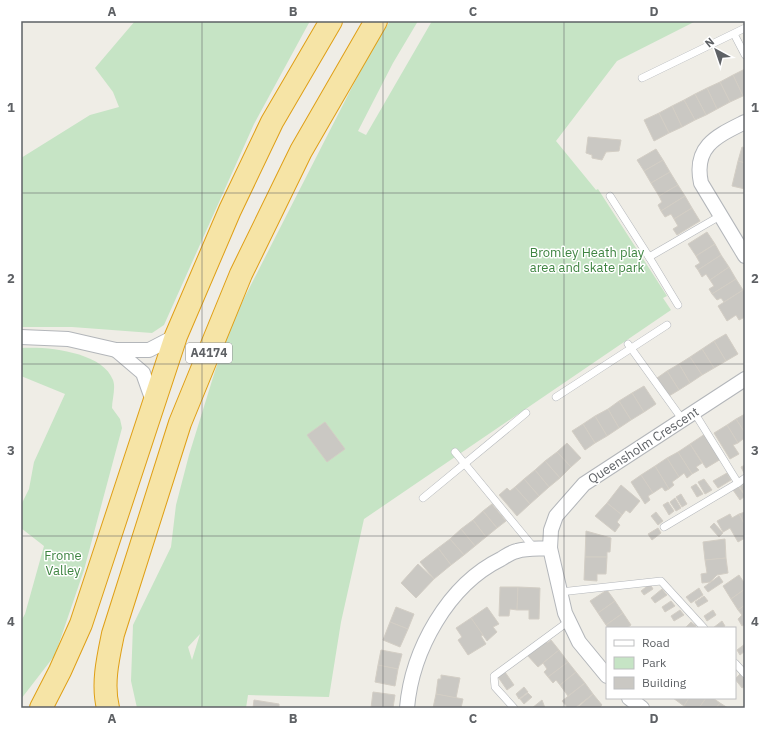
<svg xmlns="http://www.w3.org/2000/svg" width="766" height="729" font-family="'IBM Plex Sans',sans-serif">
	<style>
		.green { fill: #c6e4c5; fill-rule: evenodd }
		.building { fill: #cac8c3; stroke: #d3cec5 }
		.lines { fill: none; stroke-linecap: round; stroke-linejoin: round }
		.service-casing { stroke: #b3b6ba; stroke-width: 8 }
		.minor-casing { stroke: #b3b6ba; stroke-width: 16 }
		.trunk-casing { stroke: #df9f16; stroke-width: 24 }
		.service { stroke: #fff; stroke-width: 7 }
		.minor { stroke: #fff; stroke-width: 14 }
		.trunk { stroke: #f6e4a6; stroke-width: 22 }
		.grid { fill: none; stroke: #5e6165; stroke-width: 1; stroke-opacity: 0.55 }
		.labels { text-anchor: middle; stroke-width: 3; stroke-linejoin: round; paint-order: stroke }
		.shield { fill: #fff; stroke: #8e9093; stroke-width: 1 }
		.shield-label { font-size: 12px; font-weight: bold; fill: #5e6165 }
		.park-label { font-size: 13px; fill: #3e8441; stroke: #fff }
		.street-label { font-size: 13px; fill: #5e6165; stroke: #fff }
		.neatline { fill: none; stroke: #5e6165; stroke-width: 1.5 }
		.grid-label { font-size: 13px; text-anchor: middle; font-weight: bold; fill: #5e6165 }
	</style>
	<rect width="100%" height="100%" fill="#efede6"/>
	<g class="green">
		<path d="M135 21H310L254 124 164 325 152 333 72 327H21V158L90 115 119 107 113 92 95 68Z"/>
		<path d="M390 21H418L393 63 358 131 366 135 432 21H696L617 61 556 141 596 190 598 189 667 296 663 298 671 310 364 519 341 622 329 697 248 695 246 708H137L131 681 133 625 171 547 176 505 189 455 215 371 234 318 371 50ZM200 634 192 660 188 647Z"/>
		<path d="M21 348C47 346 103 352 113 380 116 388 112 400 112 408L120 419 122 428 84 570 55 655 21 699V621L25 614 44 546 21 528V505L29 489 34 462 65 394 21 376Z"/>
	</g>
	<g class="building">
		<path d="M745 69V95L743 96 733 75Z"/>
		<path d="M733 75 743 96 730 102 720 82Z"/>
		<path d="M720 82 730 102 717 109 707 88Z"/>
		<path d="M707 88 717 109 706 115 695 94Z"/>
		<path d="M695 94 706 115 695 120 684 100Z"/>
		<path d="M684 100 695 120 682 127 672 106Z"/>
		<path d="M672 106 682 127 669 133 659 113Z"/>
		<path d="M659 113 669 133 654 141 644 120Z"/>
		<path d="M588 137 621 140 619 151 606 152 602 160 592 158V155L586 153Z"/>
		<path d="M742 147 745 148V163L738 161Z"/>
		<path d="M656 149 663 160 644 171 637 160Z"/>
		<path d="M663 160 670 172 651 183 644 171Z"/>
		<path d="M738 161 745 163V189L732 186Z"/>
		<path d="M670 172 678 185 659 196 651 183Z"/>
		<path d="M678 185 685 196 661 211 658 205 662 202 659 196Z"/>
		<path d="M685 196 692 208 674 219 671 214 665 217 661 211Z"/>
		<path d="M692 208 700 221 677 235 673 229 678 226 674 219Z"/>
		<path d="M707 232 715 244 696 256 688 244Z"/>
		<path d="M715 244 721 255 698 270 695 266 700 263 696 256Z"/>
		<path d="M721 255 729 267 710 280 706 274 702 277 698 270Z"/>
		<path d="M729 267 736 279 712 294 709 289 714 286 710 280Z"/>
		<path d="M736 279 743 290 724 302 721 298 717 300 712 294Z"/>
		<path d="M743 290 745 293V317L739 320 736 315 727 321 718 306Z"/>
		<path d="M726 334 738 354 726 361 714 341Z"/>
		<path d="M714 341 726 361 714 368 702 349Z"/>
		<path d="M702 349 714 368 702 375 690 357Z"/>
		<path d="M690 357 702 375 690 383 679 364Z"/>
		<path d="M679 364 690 383 679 390 667 371Z"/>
		<path d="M667 371 679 390 669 396 657 378Z"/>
		<path d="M644 386 656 404 644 412 632 393Z"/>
		<path d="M632 393 644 412 631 420 619 401Z"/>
		<path d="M619 401 631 420 619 428 608 409Z"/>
		<path d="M608 409 619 428 607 436 595 416Z"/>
		<path d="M745 414V433L736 419Z"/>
		<path d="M595 416 607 436 595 443 583 424Z"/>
		<path d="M736 419 745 433V442L743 439 738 443 727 425Z"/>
		<path d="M325 422 345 449 327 462 307 435Z"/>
		<path d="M583 424 595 443 585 450 572 431Z"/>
		<path d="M727 425 738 443 733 445 739 454 730 459 714 433Z"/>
		<path d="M705 434 721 459 706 468 690 444Z"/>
		<path d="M567 443 581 458 571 467 557 452Z"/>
		<path d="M690 444 702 463 696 467 699 470 692 474 678 452Z"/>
		<path d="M557 452 571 467 560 478 545 461Z"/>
		<path d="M678 452 692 474 687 478 684 473 679 477 667 458Z"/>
		<path d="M667 458 679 477 672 482 674 485 669 489 655 466Z"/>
		<path d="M545 461 560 478 549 487 535 470Z"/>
		<path d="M745 465V472L744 473 741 467Z"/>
		<path d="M655 466 669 489 665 491 662 487 653 493 641 475Z"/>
		<path d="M535 470 549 487 539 496 524 479Z"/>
		<path d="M727 473 731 480 718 488 713 481Z"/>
		<path d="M641 475 653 493 648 496 650 500 645 504 631 482Z"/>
		<path d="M524 479 539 496 530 504 515 487Z"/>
		<path d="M704 479 712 490 705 494 698 482Z"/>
		<path d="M745 483V495L740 487Z"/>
		<path d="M696 484 703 494 697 497 691 487Z"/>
		<path d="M621 485 640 501 630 513 626 510 622 515 607 503Z"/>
		<path d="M515 487 530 504 517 516 499 495 507 488 510 491Z"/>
		<path d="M739 487 745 496 740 500 733 490Z"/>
		<path d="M681 494 687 504 682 507 676 497Z"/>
		<path d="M675 498 681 508 676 511 670 502Z"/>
		<path d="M668 502 674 511 669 515 663 505Z"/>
		<path d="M607 503 622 515 617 522 620 525 615 532 595 516Z"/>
		<path d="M492 504 506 521 497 528 483 511Z"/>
		<path d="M483 511 497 528 486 537 473 520Z"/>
		<path d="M656 512 663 521 658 525 651 516Z"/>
		<path d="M745 512V525L739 514Z"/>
		<path d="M730 514 732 518 739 514 745 525V538L738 542 730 528 723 532 717 521Z"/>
		<path d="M473 520 486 537 475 546 461 529Z"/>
		<path d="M714 523 723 533 719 537 710 527Z"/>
		<path d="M658 528 661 533 652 540 648 534Z"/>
		<path d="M461 529 475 546 464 555 450 539Z"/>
		<path d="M586 531 611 538 610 552H607V557H585Z"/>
		<path d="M450 539 464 555 451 565 438 548Z"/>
		<path d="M725 539 726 558 705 560 703 542Z"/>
		<path d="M438 548 451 565 434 579 420 562Z"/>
		<path d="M585 557H607L606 574H597V581L584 580Z"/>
		<path d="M726 558 728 573 717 575 710 582 702 583 701 574 707 573 705 560Z"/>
		<path d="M418 564 434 579 416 598 401 583Z"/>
		<path d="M739 575 745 584V589L731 599 723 586Z"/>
		<path d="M719 576 723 582 708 592 704 587Z"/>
		<path d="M650 584 653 589 644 595 641 591Z"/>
		<path d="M500 587H518L517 610 510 609 509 616H499Z"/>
		<path d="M518 587 540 588 539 619H529V610H517Z"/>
		<path d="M699 588 703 595 691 603 686 597Z"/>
		<path d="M662 589 667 595 655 603 651 598Z"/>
		<path d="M745 589V605L738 610 731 599Z"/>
		<path d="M607 590 615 601 598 613 590 601Z"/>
		<path d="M704 596 708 601 698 607 695 602Z"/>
		<path d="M615 601 623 613 606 625 598 613Z"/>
		<path d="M671 601 675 606 665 612 662 607Z"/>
		<path d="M745 605V624L742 626 738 619 742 615 738 610Z"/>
		<path d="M396 607 414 614 408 629 390 622Z"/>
		<path d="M487 607 499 624 493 627 497 632 487 641 471 618Z"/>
		<path d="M680 610 684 615 674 621 671 616Z"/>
		<path d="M713 610 716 615 707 621 704 616Z"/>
		<path d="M623 613 631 625 627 628H608L606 625Z"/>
		<path d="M471 618 483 635 481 636 486 644 468 655 458 640 462 637 456 628Z"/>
		<path d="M722 621 725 626 722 628H713Z"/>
		<path d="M390 622 408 629 400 647 383 640Z"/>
		<path d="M691 622 696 626 693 628H685Z"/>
		<path d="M551 640 559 650 538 667 527 655 545 641 547 643Z"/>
		<path d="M745 644V651L740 655 737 650Z"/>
		<path d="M381 650 402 654 398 669 378 665Z"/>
		<path d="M559 650 568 662 548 677 544 672 547 669 543 663Z"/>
		<path d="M568 662 576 672 560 685 556 680 553 683 548 677Z"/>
		<path d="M378 665 398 669 395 686 375 682Z"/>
		<path d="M505 672 514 685 507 690 498 677Z"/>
		<path d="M576 672 585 683 568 696 560 685Z"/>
		<path d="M740 674 745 680V686L742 688 735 679Z"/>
		<path d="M441 675 460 678 456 698 436 694 438 679H441Z"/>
		<path d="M585 683 593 694 575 708H568L562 701Z"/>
		<path d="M524 687 528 692 519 699 516 694Z"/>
		<path d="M373 692 395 695 393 708H371Z"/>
		<path d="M528 693 532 697 524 704 520 699Z"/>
		<path d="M436 694 463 699 461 708H433Z"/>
		<path d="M593 694 602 705 599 708H577Z"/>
		<path d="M673 698H689L684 706Z"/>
		<path d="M689 698H706L699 708H687L684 706Z"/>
		<path d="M706 698H713L720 703 716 708H699Z"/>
		<path d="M254 700 279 704V708H253Z"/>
		<path d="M542 700 545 708H532Z"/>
		<path d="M720 703 728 708H716Z"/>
	</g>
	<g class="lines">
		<defs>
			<g id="service">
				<path d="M734 34 745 55"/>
				<path d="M642 78 745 28"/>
				<path d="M610 196 649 257 720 216"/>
				<path d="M649 257 678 305"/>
				<path d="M628 344 682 419"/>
				<path d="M556 397 667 325"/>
				<path d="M694 412 738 483 745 478"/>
				<path d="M455 452 535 549"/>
				<path d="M423 498 526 413"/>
				<path d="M664 527 738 483"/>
				<path d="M560 592 661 581 704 628"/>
				<path d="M735 663 745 674"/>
				<path d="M514 708 495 687 494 676 569 621"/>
			</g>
			<g id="minor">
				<path d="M745 122C717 136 693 146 701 183L745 256"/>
				<path d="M21 337 68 339 116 350H149L176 336"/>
				<path d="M116 350 143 373 154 404"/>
				<path d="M607 676 579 642 565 613 550 548 551 530 556 516 584 484 745 379"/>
				<path d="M629 698 642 708"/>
				<path d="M407 708C412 650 448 585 501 559 506 556 511 552 517 551 527 548 540 549 550 548"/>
			</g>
			<g id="trunk">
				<path d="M41 708 60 671 81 624 176 336 230 210 272 122 331 21"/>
				<path d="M108 708C102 684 108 658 113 634L180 423 241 274 301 151 376 21"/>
			</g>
		</defs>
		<use href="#service" class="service-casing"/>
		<use href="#minor" class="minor-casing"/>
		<use href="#trunk" class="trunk-casing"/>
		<use href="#service" class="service"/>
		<use href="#minor" class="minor"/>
		<use href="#trunk" class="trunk"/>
	</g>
	<path class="grid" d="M202 21V708M383 21V708M564 21V708M21 193H745M21 364H745M21 536H745"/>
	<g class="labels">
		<rect class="shield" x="186" y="343" width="46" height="20" rx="3"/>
		<g class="shield-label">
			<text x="209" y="357">A4174</text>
		</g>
		<g class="park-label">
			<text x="587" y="257">Bromley Heath play<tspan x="587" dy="15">area and skate park</tspan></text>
			<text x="63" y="560">Frome<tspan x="63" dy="15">Valley</tspan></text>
		</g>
		<g class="street-label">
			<text transform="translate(643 445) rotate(-33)" y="5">Queensholm Crescent</text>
		</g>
	</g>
	<rect width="766" height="729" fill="none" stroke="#ffffff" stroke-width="44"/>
	<rect x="606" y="627" width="130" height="72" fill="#ffffff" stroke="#bfc0c1"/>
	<rect x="614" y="640" width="20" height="6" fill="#ffffff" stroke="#bfc0c1"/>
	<text x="642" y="647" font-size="12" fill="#5e6165">Road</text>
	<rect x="614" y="657" width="20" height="12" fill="#c6e4c5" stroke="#bfc0c1"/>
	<text x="642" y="667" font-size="12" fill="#5e6165">Park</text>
	<rect x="614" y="677" width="20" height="12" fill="#cac8c3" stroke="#bfc0c1"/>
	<text x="642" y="687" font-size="12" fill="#5e6165">Building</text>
	<g transform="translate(716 50) rotate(320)" stroke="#ffffff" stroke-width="3" paint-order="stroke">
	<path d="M0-3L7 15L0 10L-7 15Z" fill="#5e6165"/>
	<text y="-6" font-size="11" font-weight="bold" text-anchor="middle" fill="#5e6165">N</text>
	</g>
	<rect x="22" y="22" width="722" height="685" class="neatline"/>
	<g class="grid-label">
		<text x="112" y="16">A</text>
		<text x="293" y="16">B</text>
		<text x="473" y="16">C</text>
		<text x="654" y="16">D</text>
		<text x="11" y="112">1</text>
		<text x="755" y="112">1</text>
		<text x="11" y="283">2</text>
		<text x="755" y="283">2</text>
		<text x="11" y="455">3</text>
		<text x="755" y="455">3</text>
		<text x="11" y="626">4</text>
		<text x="755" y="626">4</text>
		<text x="112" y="723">A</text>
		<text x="293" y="723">B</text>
		<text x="473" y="723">C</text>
		<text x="654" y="723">D</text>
	</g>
</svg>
